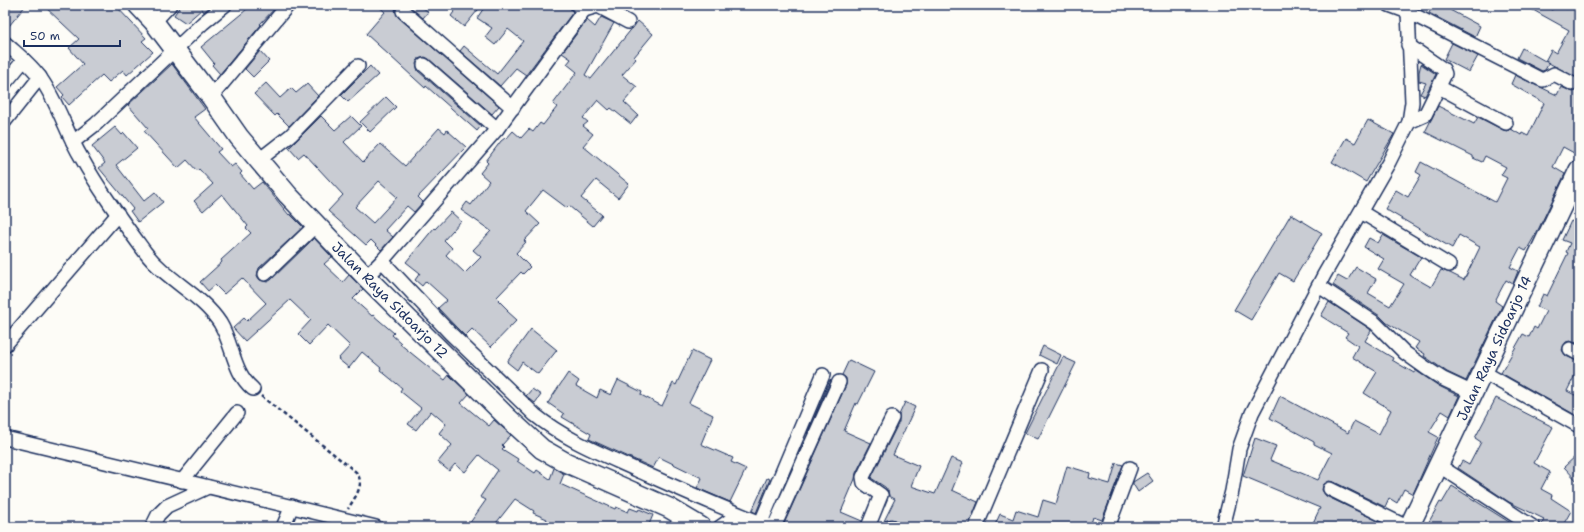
<svg xmlns="http://www.w3.org/2000/svg" width="1584" height="532" font-family="'Shantell Sans',sans-serif">
	<style>
		.building { fill: #c9ccd3; stroke: #1b2f5e; fill-rule: evenodd }
		.lines { fill: none; stroke-linecap: round; stroke-linejoin: round }
		.street-casing { stroke: #1b2f5e; stroke-width: 16 }
		.secondary-casing { stroke: #1b2f5e; stroke-width: 22 }
		.path { stroke: #1b2f5e; stroke-width: 2.5; stroke-dasharray: 4 3; stroke-linecap: butt }
		.street { stroke: #fdfcf7; stroke-width: 13 }
		.secondary { stroke: #fdfcf7; stroke-width: 19 }
		.labels { text-anchor: middle; stroke-width: 3.5; stroke-linejoin: round; paint-order: stroke }
		.street-label { font-size: 14px; fill: #1b2f5e; stroke: #fdfcf7 }
	</style>
	<rect width="100%" height="100%" fill="#fdfcf7"/>
	<filter id="ink" filterUnits="userSpaceOnUse"><feTurbulence type="fractalNoise" baseFrequency=".025" numOctaves="2"/><feDisplacementMap in="SourceGraphic" scale="8" xChannelSelector="R" yChannelSelector="G"/><feConvolveMatrix kernelMatrix="1 2 1 2 8 2 1 2 1" color-interpolation-filters="sRGB"/></filter>
	<g filter="url(#ink)">
		<g class="building">
			<path d="M5 5H26L5 31Z"/>
			<path d="M43 5H115L146 38 142 41 153 52 127 75 123 70 109 82 102 75 69 105 62 97 64 95 57 87 83 64 69 48 79 39Z"/>
			<path d="M181 5H212L204 12 202 9 186 23 174 15Z"/>
			<path d="M252 5H278L260 24 261 25 220 74 212 65 214 63 201 47Z"/>
			<path d="M377 5H398L395 10 398 17 499 106 492 114 429 59 425 57 418 59 416 64 418 71 481 126 477 131 426 86 425 88 366 34 385 12Z"/>
			<path d="M408 5H420L428 12 423 18Z"/>
			<path d="M459 5H482L464 27 451 16Z"/>
			<path d="M486 5H568L573 12 526 75 516 68 500 86 460 51 464 46 497 74 523 41 508 29 495 45 485 37 492 28 477 18Z"/>
			<path d="M1433 5H1446L1451 8 1450 10 1480 26 1475 37 1429 13Z"/>
			<path d="M1524 5H1544L1552 10 1555 5H1560L1567 9 1569 5H1579V79L1545 61 1549 63 1545 70 1542 71 1517 58 1522 48 1545 61 1551 50 1556 53 1569 30Z"/>
			<path d="M601 17 614 23 585 75 591 79 638 21 653 34 634 57 636 59 622 75 637 87 624 102 638 115 631 124 611 108 609 110 598 100 583 118 588 122 583 126 593 134 583 146 629 184 618 198 596 180 581 198 602 215 593 226 569 206 567 208 543 190 526 211 540 224 524 241 526 242 516 253 530 267 523 274 521 272 497 297 499 299 498 300 508 310 507 311 517 320 491 347 472 329 465 336 456 327 438 308 447 300 426 281 422 286 415 280 420 273 406 262 434 228 435 229 451 212 461 221 444 240 452 248 446 255 465 273 481 257 473 250 491 231 461 210 467 202 471 205 489 181 480 173 488 163 486 161 501 141 505 138 506 139 513 131 521 138 529 129 533 132 540 123 543 125 557 107 553 104 577 72 567 64 571 59 562 53 587 20 595 27Z"/>
			<path d="M1452 43 1478 56 1469 72 1444 59Z"/>
			<path d="M260 51 269 61 253 77 245 69Z"/>
			<path d="M172 64 205 109 194 117 221 149 217 152 231 167 235 164 242 172 240 174 253 189 262 182 289 215 290 214 303 227 259 268 257 276 260 280 267 282 271 280 314 238 332 257 324 264 343 282 349 275 363 289 353 299 372 316 373 315 394 333 392 335 401 343 400 344 437 374 445 380 449 375 469 394 461 403 489 426 494 420 511 435 502 445 504 447 502 449 518 459 517 461 535 473 537 470 550 479 554 468 564 474 560 484 615 509 616 507 628 512 630 508 638 511 639 509 653 515 648 527H543L547 519 533 513 534 511 515 499 493 527H467L486 500 480 497 498 470 479 455 465 472 455 464 449 471 438 462 452 445 439 433 446 424 431 411 416 430 408 424 421 408 400 391 402 388 380 370 381 368 362 352 349 368 338 359 350 346 328 325 309 345 298 334 311 320 290 300 245 341 233 328 244 318 247 321 266 303 242 278 224 294 215 285 208 291 200 282 222 262 221 260 251 233 246 228 248 226 222 194 203 211 194 201 213 184 199 169 197 171 187 160 178 168 144 131 148 128 128 105Z"/>
			<path d="M1421 64 1436 74 1425 96 1420 94 1426 83 1419 81V72Z"/>
			<path d="M370 66 378 75 348 102 341 95Z"/>
			<path d="M1515 75 1557 95 1561 87 1573 92 1579 89V144L1574 153 1563 147 1553 167 1565 174 1538 230 1526 251 1520 248 1510 267 1518 271 1513 284 1506 280 1495 301 1502 306 1466 381 1447 372 1424 356 1425 354 1415 348 1419 342 1387 323 1380 316 1333 285 1338 276 1347 281 1356 267 1376 279 1368 293 1390 306 1404 284 1378 269 1384 259 1364 247 1369 238 1378 243 1383 235 1421 257 1410 275 1431 287 1441 270 1450 273 1464 280 1480 247 1478 246 1459 235 1452 248 1385 209 1396 190 1408 197 1421 175 1416 172 1421 162 1495 202 1507 178 1501 175 1506 167 1485 156 1482 162 1473 158V156L1425 132 1438 106 1474 124 1478 117 1503 130 1507 131 1511 129 1521 135 1522 133 1528 136 1544 103 1511 84Z"/>
			<path d="M266 83 280 98 291 88 296 93 307 84 318 96 289 126 277 114 275 116 254 94Z"/>
			<path d="M386 97 396 107 370 132 360 122Z"/>
			<path d="M321 116 335 130 351 116 361 126 344 142 363 162 380 144 405 166 439 128 445 133 447 130 466 147 418 197 423 202 414 212 407 206 385 230 393 237 381 250 371 240 366 245 328 211 343 195 304 153 298 158 289 148ZM379 181 397 197 373 223 355 207Z"/>
			<path d="M1368 120 1394 134 1366 182 1332 162 1346 138 1355 143Z"/>
			<path d="M115 127 122 135 124 133 137 148 116 165 144 201 155 192 163 202 138 222 130 211 133 209 99 168 105 163 92 146Z"/>
			<path d="M1291 214 1322 233 1293 281 1279 273 1251 320 1234 310Z"/>
			<path d="M1571 221 1579 224V337L1576 343 1570 341 1566 342 1562 350 1566 356 1579 362V367L1567 391 1579 397V417L1501 373 1523 334 1529 337 1534 327 1537 329 1546 311 1537 307 1543 294 1547 296 1568 253 1566 252 1570 243 1562 240Z"/>
			<path d="M1329 302 1370 329 1371 331 1365 341 1393 358 1392 360 1414 373 1415 370 1439 386 1459 396 1450 416 1442 411 1429 432 1438 437 1413 494 1404 489 1397 503 1389 498 1385 507 1334 482 1329 481 1323 485 1322 490 1326 496 1378 521 1375 527H1311L1320 508 1243 476 1255 438 1276 446 1270 460 1318 480 1332 453 1314 444V442L1270 418 1280 396 1348 433 1354 421 1379 434 1391 410 1364 393 1377 372 1352 357 1358 346 1345 337 1348 333 1321 316Z"/>
			<path d="M531 329 557 350 538 374 522 362 517 370 507 362Z"/>
			<path d="M1043 346 1061 355 1057 364 1039 355Z"/>
			<path d="M692 351 710 360 689 403 713 415 701 444 733 458 731 462 746 469 730 502 697 488 702 478 659 457 653 468 589 439 591 434 562 417 564 414 548 403 568 373 579 381 576 386 597 398 600 390 611 395 618 380 642 392 641 395 662 406 673 383 676 385Z"/>
			<path d="M1063 357 1076 363 1038 439 1025 433Z"/>
			<path d="M849 360 874 372 858 404 856 403 844 431 871 443 856 473 855 479 841 512 862 521 860 527H786L783 526 846 385V378L842 375Z"/>
			<path d="M830 380 831 381 807 434Z"/>
			<path d="M532 389 541 395 535 403 526 396Z"/>
			<path d="M1496 398 1553 427 1534 463 1550 472 1541 489 1552 495 1551 498 1571 511 1562 527H1541L1544 519 1509 502 1458 468 1462 461 1469 465 1481 442 1475 438Z"/>
			<path d="M905 402 915 407 893 455 919 466 911 486 935 494 951 458 963 463 952 490 978 502 968 527H900L899 523 896 520 891 519 884 521 895 499 889 496 888 491 885 487 871 478 899 422V415Z"/>
			<path d="M1579 453V483L1564 467Z"/>
			<path d="M1116 463 1123 465 1102 520 1093 517 1090 527H994L1000 514 1013 519 1016 510 1038 517 1043 500 1056 504 1067 466 1090 473 1089 478 1110 484Z"/>
			<path d="M1147 473 1153 481 1138 492 1133 484V482Z"/>
			<path d="M767 478 770 479 756 513 752 511Z"/>
			<path d="M1452 486 1517 527H1426L1440 502 1442 503Z"/>
		</g>
		<g class="lines">
			<defs>
				<g id="street">
					<path d="M584 10 598 6 628 22"/>
					<path d="M403 11 513 108"/>
					<path d="M1408 12 1540 79 1543 80 1554 74 1573 84"/>
					<path d="M154 22 170 5"/>
					<path d="M5 43C17 54 32 65 41 79 58 103 66 132 81 157 99 190 123 222 145 252 166 280 201 294 220 323 233 344 233 373 253 389"/>
					<path d="M1408 45 1443 69 1445 74 1425 115 1409 122"/>
					<path d="M424 65 497 129"/>
					<path d="M5 83 24 60"/>
					<path d="M1439 87 1506 123"/>
					<path d="M211 97 288 5"/>
					<path d="M5 121 40 77"/>
					<path d="M73 142 96 124 203 23 225 5"/>
					<path d="M259 160 291 135 358 66"/>
					<path d="M1361 212 1449 265"/>
					<path d="M382 261 450 333 535 415C566 440 602 454 637 470 682 490 726 510 772 527"/>
					<path d="M265 274 316 225"/>
					<path d="M366 277 382 261 497 129 584 10 577 5"/>
					<path d="M1319 286 1375 323 1405 353 1426 368 1443 379 1473 393"/>
					<path d="M5 345 118 214"/>
					<path d="M1570 349 1579 354"/>
					<path d="M1483 372 1579 426"/>
					<path d="M5 438 376 527"/>
					<path d="M1438 465 1533 527"/>
					<path d="M182 481 237 413"/>
					<path d="M1330 489 1407 527"/>
					<path d="M152 527 158 515 167 506 208 487"/>
					<path d="M283 527 292 506"/>
					<path d="M720 527 733 518 734 513"/>
					<path d="M759 527 823 375"/>
					<path d="M774 527 839 382"/>
					<path d="M868 527 881 495 864 483 863 477 892 418"/>
					<path d="M891 527H892"/>
					<path d="M976 527 1042 370"/>
					<path d="M1108 527 1130 468"/>
					<path d="M1223 527 1232 491 1239 449 1252 413 1324 275 1389 162 1409 122 1412 102 1408 12 1389 5"/>
				</g>
				<g id="secondary">
					<path d="M138 5 154 22 211 97 239 137 288 195 366 277 507 417 542 449 565 462 669 508 701 527"/>
					<path d="M1409 527 1579 170"/>
				</g>
			</defs>
			<use href="#street" class="street-casing"/>
			<use href="#secondary" class="secondary-casing"/>
			<path class="path" d="M261 396 356 472C366 484 355 497 348 509"/>
			<use href="#street" class="street"/>
			<use href="#secondary" class="secondary"/>
		</g>
	</g>
	<g class="labels">
		<g class="street-label">
			<text transform="translate(390 300) rotate(45)" y="5">Jalan Raya Sidoarjo 12</text>
			<text transform="translate(1494 348) rotate(-65)" y="5">Jalan Raya Sidoarjo 14</text>
		</g>
	</g>
	<rect width="1584" height="532" fill="none" stroke="#fdfcf7" stroke-width="20"/>
	<rect x="10" y="10" width="1564" height="512" fill="none" stroke="#1b2f5e" stroke-width="1.5" filter="url(#ink)"/>
	<path d="M24 40v6h96v-6" fill="none" stroke="#1b2f5e" stroke-width="2"/>
	<text x="30" y="40" font-size="12" fill="#1b2f5e" stroke="#fdfcf7" stroke-width="3" paint-order="stroke">50 m</text>
</svg>
